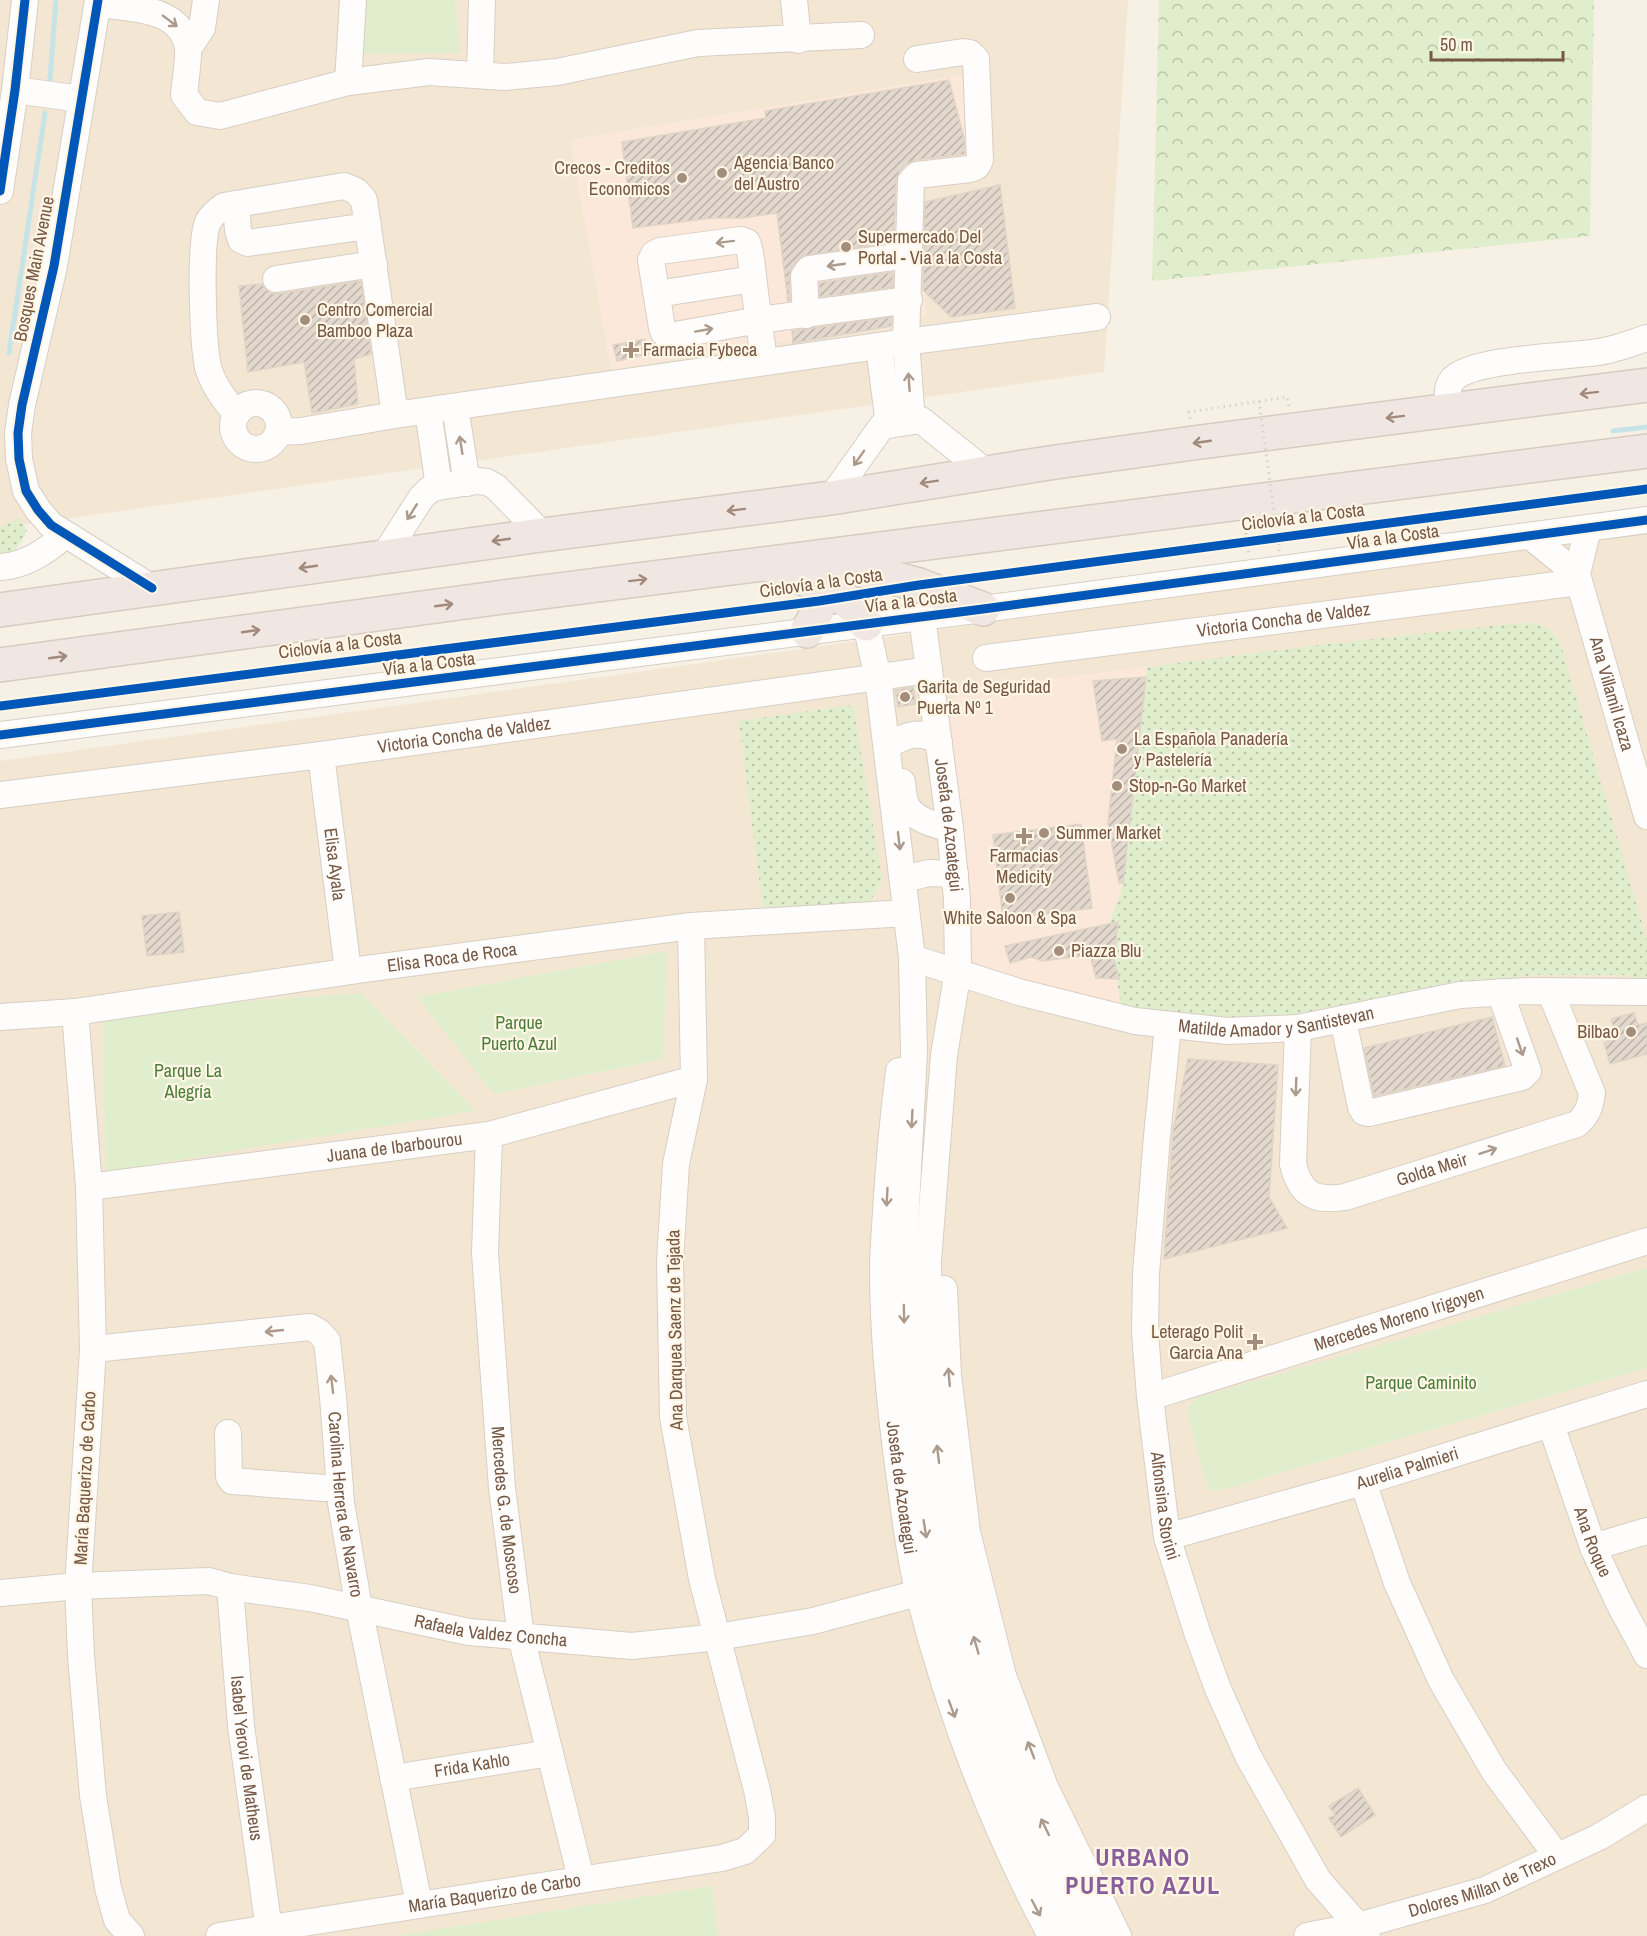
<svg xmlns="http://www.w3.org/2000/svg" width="1647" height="1936" font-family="'Archivo Narrow',sans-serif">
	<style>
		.residential { fill: #f3e7d4 }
		.commercial { fill: #fbe8da }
		.grass { fill: url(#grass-dots) }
		.forest { fill: url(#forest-crowns) }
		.park { fill: #e0eece }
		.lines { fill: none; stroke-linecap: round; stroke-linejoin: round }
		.stream { stroke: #c6e4e8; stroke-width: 5 }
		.building { fill: url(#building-hatch); stroke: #e0d4c7; stroke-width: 1.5 }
		.minor-casing { stroke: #d8cec4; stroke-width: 28 }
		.highway-casing { stroke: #d6ccc2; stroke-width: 36 }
		.path { stroke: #d9d1ca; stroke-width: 3; stroke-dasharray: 1.5 4.5; stroke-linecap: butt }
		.minor { stroke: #fefdfb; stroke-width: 26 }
		.highway { stroke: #f1e7e2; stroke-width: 33 }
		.path-bridge { stroke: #d9d1ca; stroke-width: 3; stroke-dasharray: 1.5 4.5; stroke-linecap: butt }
		.cycleway-casing { stroke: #fff6e6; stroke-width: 13 }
		.cycleway { stroke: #0057b8; stroke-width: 9 }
		.oneway { stroke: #ac9a8d }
		.oneway2 { stroke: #a18a7b }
		.poi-dot { fill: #a38e7c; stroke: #fff6e6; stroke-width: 2 }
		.labels { text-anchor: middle; stroke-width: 4.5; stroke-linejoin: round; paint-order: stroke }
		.poi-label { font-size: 18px; fill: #765844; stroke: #fff6e6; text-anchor: start }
		.street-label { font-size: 18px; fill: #765844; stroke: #fff6e6 }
		.park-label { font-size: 18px; fill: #4c7d3b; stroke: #fff6e6 }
		.district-label { font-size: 24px; font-weight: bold; letter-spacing: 1.5px; fill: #885f9a; stroke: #fff6e6 }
	</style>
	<defs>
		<pattern id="grass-dots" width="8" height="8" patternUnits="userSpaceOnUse" patternTransform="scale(1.5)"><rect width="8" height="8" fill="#e0eece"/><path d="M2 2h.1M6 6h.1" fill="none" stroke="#bac4a9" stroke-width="1.8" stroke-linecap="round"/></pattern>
		<pattern id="forest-crowns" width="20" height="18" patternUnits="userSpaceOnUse" patternTransform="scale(1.5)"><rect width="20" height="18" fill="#e0eece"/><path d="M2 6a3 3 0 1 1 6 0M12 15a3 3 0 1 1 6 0" fill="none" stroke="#bac4a9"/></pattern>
		<pattern id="building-hatch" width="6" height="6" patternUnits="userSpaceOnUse" patternTransform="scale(1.5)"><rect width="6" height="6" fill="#e3d8cd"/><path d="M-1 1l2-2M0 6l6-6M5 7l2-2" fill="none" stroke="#bdb2a8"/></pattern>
	</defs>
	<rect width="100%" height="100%" fill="#f7f1e5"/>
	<g class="residential">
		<path d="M0 0H1128L1104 372 0 528Z"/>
		<path d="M1647 531V1936H0V761Z"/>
	</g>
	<g class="commercial">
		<path d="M962 75 975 160 908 176 927 317 611 370 570 140Z"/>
		<path d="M1147 667 1121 893 1109 923 1121 1007 988 976 976 967 966 945 948 720 950 701 959 691 967 689Z"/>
	</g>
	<g class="grass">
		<path d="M20 518 27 530C21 545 15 553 0 558V527Z"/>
		<path d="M1520 623C1547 625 1549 624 1562 648L1647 941V977L1640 980 1626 975H1532L1440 988 1325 1016 1265 1021 1183 1018 1121 1007 1109 923 1121 893 1147 667 1328 644Z"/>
		<path d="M853 705 882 879 869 904 764 917 739 721Z"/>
	</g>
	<path class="forest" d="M1159 0H1594L1590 236 1152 281Z"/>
	<g class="park">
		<path d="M364 0H455L460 53 362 54Z"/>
		<path d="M667 951 663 1059 494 1094 417 997Z"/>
		<path d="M361 993 476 1111 106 1172 102 1012Z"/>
		<path d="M1647 1268V1368L1218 1491 1208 1490 1187 1412 1196 1398Z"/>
		<path d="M712 1886 718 1936H395Z"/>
	</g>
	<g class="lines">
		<g class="stream">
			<path d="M50 79 56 0"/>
			<path d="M9 353 45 113"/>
			<path d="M1613 431 1647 427"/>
		</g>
	</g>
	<g class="building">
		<path d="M949 80 964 138 965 154 915 160 906 164 900 171 896 181 894 242 802 256 792 267 789 276 790 301H788L777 213 742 218H712L633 228 622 142 766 118 765 111Z"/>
		<path d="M1000 185 1015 308 951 317 923 290 925 202Z"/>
		<path d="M893 272V287L820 297 819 283Z"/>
		<path d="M361 281 371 354 354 359 358 404 312 413 304 362 248 372 239 286 262 284 270 293 278 294Z"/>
		<path d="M892 317 891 326 793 343 792 331Z"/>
		<path d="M645 339 649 354 617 361 613 345Z"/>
		<path d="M1146 677 1123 883H1119L1108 823 1117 739 1102 741 1093 681Z"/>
		<path d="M913 687 916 704 898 707 895 690Z"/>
		<path d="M1081 824 1092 908 1003 919 993 835Z"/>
		<path d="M179 912 184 952 147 956 142 916Z"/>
		<path d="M1118 922 1114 960 1119 979 1096 978 1090 955 1042 961 1031 957 1010 963 1005 946Z"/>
		<path d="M1634 1013 1638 1025 1647 1023V1054L1610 1064 1604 1042 1617 1039 1611 1019Z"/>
		<path d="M1492 1017 1505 1066 1374 1096 1364 1048Z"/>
		<path d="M1188 1059 1278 1065 1269 1197 1287 1228 1164 1259 1173 1130Z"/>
		<path d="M1358 1788 1375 1815 1341 1837 1329 1818 1335 1815 1329 1806Z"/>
	</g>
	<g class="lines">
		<defs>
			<g id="minor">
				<path d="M98 0 54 266 22 405 18 433 19 459 26 491 38 510 51 525 152 588"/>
				<path d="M794 0 798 40"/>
				<path d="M98 4C130 9 181 6 188 48 189 57 185 84 184 95L197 112 220 116 348 82 429 72 505 77 557 72 698 43 861 35"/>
				<path d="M188 49 202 28 206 0"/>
				<path d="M480 75 482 0"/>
				<path d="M348 82 353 0"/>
				<path d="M15 90 81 99"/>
				<path d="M0 191 15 90 25 0"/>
				<path d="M236 204 238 230 241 240 248 243 368 226"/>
				<path d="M276 279 374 264"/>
				<path d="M657 294 753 279"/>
				<path d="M806 315 804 276 809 269 909 255"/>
				<path d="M879 346 889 425"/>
				<path d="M764 362C761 336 757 310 754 284 752 270 752 255 747 242L741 240 660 251 654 254 651 260 662 328 664 333 670 336 759 320 909 300"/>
				<circle cx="256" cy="426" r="23"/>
				<path d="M455 407 467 483"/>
				<path d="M1449 410C1448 400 1445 388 1453 379 1475 358 1566 357 1598 352 1614 350 1631 343 1647 338"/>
				<path d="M428 411 439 487"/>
				<path d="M237 414C224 400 213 385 208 367 203 344 199 242 208 222 211 216 218 210 224 206L344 186 356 191 364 200 395 415"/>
				<path d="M912 421 906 342 911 181 917 175 970 169 977 166 980 160 976 59 970 53 963 52 917 59"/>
				<path d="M279 432 301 431 395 415 906 342 1097 317"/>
				<path d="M831 498 882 426 921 420 987 473"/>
				<path id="s1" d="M1588 528 1577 574 1647 816"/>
				<path d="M1530 536 1577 574"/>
				<path d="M384 556 421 498 429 490 437 487 477 481 487 482 496 487 543 535"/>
				<path d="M0 567C25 566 47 551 65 535"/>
				<path id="s2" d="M922 617 950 828 957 899 958 971 944 1055 928 1261 930 1383 939 1464 949 1534 959 1582 987 1682 1027 1792 1098 1936"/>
				<path d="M866 624 878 678 912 958 914 1052 903 1264 904 1329 916 1469 926 1537 937 1587 964 1690 1004 1795 1072 1936"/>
				<path id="s3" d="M986 658 1579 582"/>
				<path d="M0 735 983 609 1647 520"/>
				<path d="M887 746C905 735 921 729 939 742"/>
				<path id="s4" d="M321 755 348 971"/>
				<path d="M902 782C903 788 903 796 905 802 911 819 933 825 950 828"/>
				<path id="s5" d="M0 795 321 755 929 670"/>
				<path d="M904 879 929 873 955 874"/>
				<path id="s6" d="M912 958 1019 992 1135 1021 1228 1031 1298 1028 1460 995 1527 991 1647 992"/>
				<path d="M75 1012 89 1187 93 1349 78 1586 81 1656 93 1796 108 1888 117 1920 131 1936"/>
				<path id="s7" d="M0 1017 75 1012 365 969 691 926 906 913"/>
				<path d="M1343 1019 1361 1107 1364 1112 1369 1113 1522 1077 1528 1071 1500 992"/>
				<path id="s8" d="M1168 1026 1157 1136 1146 1274 1145 1332 1150 1397 1167 1537 1197 1632 1218 1689 1248 1756 1318 1880 1367 1936"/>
				<path id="s9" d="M1298 1028 1293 1164C1300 1194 1314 1202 1345 1197L1577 1124C1588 1114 1590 1107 1592 1093L1550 991"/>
				<path id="s10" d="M899 1071C893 1118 889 1164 886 1211 885 1230 883 1250 883 1270 883 1338 890 1406 899 1473 905 1514 909 1555 919 1594 949 1713 993 1827 1051 1936"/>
				<path id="s11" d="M489 1135 485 1253 502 1488 521 1637 581 1878"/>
				<path id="s12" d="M89 1187 489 1135 694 1079"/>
				<path d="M944 1289 948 1375 967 1532 1003 1676 1045 1787 1118 1936"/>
				<path id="s13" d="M93 1349 310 1327 319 1332 327 1341 333 1397 341 1503 359 1608 419 1904"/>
				<path id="s14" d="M1150 1397 1647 1241"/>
				<path id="s15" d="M1551 1425 1593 1547 1619 1603 1647 1655"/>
				<path d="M228 1433 229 1477 232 1481 324 1488 340 1487"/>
				<path d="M1363 1482 1397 1583 1441 1680 1494 1771 1557 1856"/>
				<path id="s16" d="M1167 1537 1363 1482 1647 1394"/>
				<path d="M1593 1547 1647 1531"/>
				<path id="s17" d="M230 1587 241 1726 269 1930"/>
				<path id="s18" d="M0 1593 78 1586 209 1581 230 1587 310 1598 469 1632 632 1646 718 1637 813 1621 978 1577"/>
				<path id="s19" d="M393 1778 550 1753"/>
				<path id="s20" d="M219 1936 722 1858 745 1851 762 1835V1817L757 1790 702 1579 673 1417 670 1261 676 1164 694 1079 691 926"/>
				<path id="s21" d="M1307 1936 1358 1926 1485 1890 1599 1837 1647 1808"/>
			</g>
			<g id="highway">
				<path d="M832 562 919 585 983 609"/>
				<path d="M770 565 814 583C822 602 818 614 807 631"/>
				<path d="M814 583C834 593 856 602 866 624"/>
				<path d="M0 610 534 536 831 498 1049 463 1193 443 1647 385"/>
				<path d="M0 665 496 598 1647 451"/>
			</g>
		</defs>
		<use href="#minor" class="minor-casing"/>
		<use href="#highway" class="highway-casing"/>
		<g class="path">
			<path d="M1190 419 1189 412 1287 397 1289 407"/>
			<path d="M1245 527 1249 554"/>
		</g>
		<use href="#minor" class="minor"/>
		<use href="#highway" class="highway"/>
		<path class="path-bridge" d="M1259 401 1280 556"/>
		<defs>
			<g id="cycleway">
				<path d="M98 0 54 266 22 405 18 433 19 459 26 491 38 510 51 525 152 588"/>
				<path d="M0 191 15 90 25 0"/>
				<path d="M0 706 819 601 919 585 1647 489"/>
				<path d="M0 735 983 609 1647 520"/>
			</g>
		</defs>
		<use href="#cycleway" class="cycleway-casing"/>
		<use href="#cycleway" class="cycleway"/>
	</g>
	<defs><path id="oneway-shaft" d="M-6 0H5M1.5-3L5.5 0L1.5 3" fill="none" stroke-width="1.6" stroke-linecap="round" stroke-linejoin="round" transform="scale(1.5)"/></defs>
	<g class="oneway">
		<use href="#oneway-shaft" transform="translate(170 21) rotate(37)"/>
		<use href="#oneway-shaft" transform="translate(725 242) rotate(173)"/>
		<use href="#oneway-shaft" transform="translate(836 265) rotate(172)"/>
		<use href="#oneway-shaft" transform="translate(704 330) rotate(-10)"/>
		<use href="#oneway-shaft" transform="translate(909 382) rotate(-94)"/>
		<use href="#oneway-shaft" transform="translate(461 445) rotate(-99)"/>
		<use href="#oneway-shaft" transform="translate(859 458) rotate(125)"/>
		<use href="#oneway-shaft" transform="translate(412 512) rotate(122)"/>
		<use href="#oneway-shaft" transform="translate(899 841) rotate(83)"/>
		<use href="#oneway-shaft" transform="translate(1520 1047) rotate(71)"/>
		<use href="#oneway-shaft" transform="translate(1296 1087) rotate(92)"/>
		<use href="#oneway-shaft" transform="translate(912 1119) rotate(93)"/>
		<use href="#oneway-shaft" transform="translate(1488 1151) rotate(-18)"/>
		<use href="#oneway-shaft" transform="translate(887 1197) rotate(93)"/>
		<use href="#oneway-shaft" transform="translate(904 1314) rotate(89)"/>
		<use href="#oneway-shaft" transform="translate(274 1331) rotate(174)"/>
		<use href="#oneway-shaft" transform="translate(949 1377) rotate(-95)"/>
		<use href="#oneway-shaft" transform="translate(332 1384) rotate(-97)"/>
		<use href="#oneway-shaft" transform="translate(938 1454) rotate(-97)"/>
		<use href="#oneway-shaft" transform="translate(925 1529) rotate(81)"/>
		<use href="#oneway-shaft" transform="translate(976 1645) rotate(-106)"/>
		<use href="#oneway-shaft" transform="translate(952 1709) rotate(70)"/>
		<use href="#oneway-shaft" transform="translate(1031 1750) rotate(-111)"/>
		<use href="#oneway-shaft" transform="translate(1045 1827) rotate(-116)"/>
		<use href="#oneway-shaft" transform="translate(1036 1908) rotate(62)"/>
	</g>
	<g class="oneway2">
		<use href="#oneway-shaft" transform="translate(1589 393) rotate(173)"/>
		<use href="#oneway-shaft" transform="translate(1395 417) rotate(173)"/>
		<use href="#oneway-shaft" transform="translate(1202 442) rotate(172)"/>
		<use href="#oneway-shaft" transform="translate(929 482) rotate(171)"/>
		<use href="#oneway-shaft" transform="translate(736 510) rotate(173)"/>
		<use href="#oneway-shaft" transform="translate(501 540) rotate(172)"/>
		<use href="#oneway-shaft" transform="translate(308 567) rotate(172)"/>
		<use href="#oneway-shaft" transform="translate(638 580) rotate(-7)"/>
		<use href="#oneway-shaft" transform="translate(444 605) rotate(-8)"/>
		<use href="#oneway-shaft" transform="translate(251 631) rotate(-8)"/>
		<use href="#oneway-shaft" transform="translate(58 657) rotate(-8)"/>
	</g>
	<g class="poi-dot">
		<circle cx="722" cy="173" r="6"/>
		<circle cx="682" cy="178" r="6"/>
		<circle cx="846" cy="247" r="6"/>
		<circle cx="305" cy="320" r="6"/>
		<path d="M628 341h6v6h6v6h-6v6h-6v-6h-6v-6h6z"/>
		<circle cx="905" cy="697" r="6"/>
		<circle cx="1122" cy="749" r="6"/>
		<circle cx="1117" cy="786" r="6"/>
		<circle cx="1044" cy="833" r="6"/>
		<path d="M1021 827h6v6h6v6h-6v6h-6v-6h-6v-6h6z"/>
		<circle cx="1010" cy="898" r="6"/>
		<circle cx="1059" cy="951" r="6"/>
		<circle cx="1631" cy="1032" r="6"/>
		<path d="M1252 1333h6v6h6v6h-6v6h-6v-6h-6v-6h6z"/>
	</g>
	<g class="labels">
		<g class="poi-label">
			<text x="734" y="169">Agencia Banco<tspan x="734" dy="21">del Austro</tspan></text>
			<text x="670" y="174" text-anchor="end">Crecos - Creditos<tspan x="670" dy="21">Economicos</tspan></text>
			<text x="858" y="243">Supermercado Del<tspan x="858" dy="21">Portal - Via a la Costa</tspan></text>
			<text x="317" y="316">Centro Comercial<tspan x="317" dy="21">Bamboo Plaza</tspan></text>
			<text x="643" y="356">Farmacia Fybeca</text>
			<text x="917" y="693">Garita de Seguridad<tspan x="917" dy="21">Puerta Nº 1</tspan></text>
			<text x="1134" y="745">La Española Panadería<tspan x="1134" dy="21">y Pastelería</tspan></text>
			<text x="1129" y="792">Stop-n-Go Market</text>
			<text x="1056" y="839">Summer Market</text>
			<text x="1024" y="862" text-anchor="middle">Farmacias<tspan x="1024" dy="21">Medicity</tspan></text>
			<text x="1010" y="924" text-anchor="middle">White Saloon &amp; Spa</text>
			<text x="1071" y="957">Piazza Blu</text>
			<text x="1619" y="1038" text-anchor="end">Bilbao</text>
			<text x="1243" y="1338" text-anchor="end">Leterago Polit<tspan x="1243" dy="21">Garcia Ana</tspan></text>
		</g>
		<g class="street-label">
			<text transform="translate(34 269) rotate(-79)" y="6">Bosques Main Avenue</text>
			<text transform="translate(1303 517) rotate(-7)" y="6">Ciclovía a la Costa</text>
			<text transform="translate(1393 537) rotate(-8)" y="6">Vía a la Costa</text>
			<text transform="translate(821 583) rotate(-8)" y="6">Ciclovía a la Costa</text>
			<text transform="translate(911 601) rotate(-7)" y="6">Vía a la Costa</text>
			<text dy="6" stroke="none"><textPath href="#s3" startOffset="300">Victoria Concha de Valdez</textPath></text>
			<text transform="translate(340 645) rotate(-7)" y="6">Ciclovía a la Costa</text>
			<text transform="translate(429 664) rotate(-7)" y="6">Vía a la Costa</text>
			<text dy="6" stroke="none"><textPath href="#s1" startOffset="172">Ana Villamil Icaza</textPath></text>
			<text dy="6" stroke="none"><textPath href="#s5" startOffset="468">Victoria Concha de Valdez</textPath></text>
			<text dy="6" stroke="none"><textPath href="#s2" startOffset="210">Josefa de Azoategui</textPath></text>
			<text dy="6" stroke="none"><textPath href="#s4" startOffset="110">Elisa Ayala</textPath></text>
			<text dy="6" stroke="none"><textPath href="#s7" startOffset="456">Elisa Roca de Roca</textPath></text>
			<text dy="6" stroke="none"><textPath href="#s6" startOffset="374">Matilde Amador y Santistevan</textPath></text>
			<text dy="6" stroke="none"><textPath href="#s12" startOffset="308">Juana de Ibarbourou</textPath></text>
			<text dy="6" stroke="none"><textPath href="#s9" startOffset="298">Golda Meir</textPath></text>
			<text dy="6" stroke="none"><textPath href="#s14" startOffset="261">Mercedes Moreno Irigoyen</textPath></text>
			<text transform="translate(675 1330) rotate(-91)" y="6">Ana Darquea Saenz de Tejada</text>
			<text dy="6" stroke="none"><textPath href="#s16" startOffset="250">Aurelia Palmieri</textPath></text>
			<text transform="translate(85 1478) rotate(-87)" y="6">María Baquerizo de Carbo</text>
			<text dy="6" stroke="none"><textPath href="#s10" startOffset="418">Josefa de Azoategui</textPath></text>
			<text dy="6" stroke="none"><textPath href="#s13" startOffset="405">Carolina Herrera de Navarro</textPath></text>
			<text dy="6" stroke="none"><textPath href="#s8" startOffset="482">Alfonsina Storini</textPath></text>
			<text dy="6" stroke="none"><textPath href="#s11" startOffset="376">Mercedes G. de Moscoso</textPath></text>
			<text dy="6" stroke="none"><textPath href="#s15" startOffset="124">Ana Roque</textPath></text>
			<text dy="6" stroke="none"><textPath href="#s18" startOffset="496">Rafaela Valdez Concha</textPath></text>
			<text dy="6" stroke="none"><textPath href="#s17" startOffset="172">Isabel Yerovi de Matheus</textPath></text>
			<text dy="6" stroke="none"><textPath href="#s19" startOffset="80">Frida Kahlo</textPath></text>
			<text dy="6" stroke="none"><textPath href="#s21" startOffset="183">Dolores Millan de Trexo</textPath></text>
			<text dy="6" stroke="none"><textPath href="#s20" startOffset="279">María Baquerizo de Carbo</textPath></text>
		</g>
		<g class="park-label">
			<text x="519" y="1029">Parque<tspan x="519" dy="21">Puerto Azul</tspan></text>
			<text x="188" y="1077">Parque La<tspan x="188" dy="21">Alegría</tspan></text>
			<text x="1421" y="1389">Parque Caminito</text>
		</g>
		<g class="district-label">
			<text x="1143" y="1866">URBANO<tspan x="1143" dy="28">PUERTO AZUL</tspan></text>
		</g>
	</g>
	<path d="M1431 51v9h132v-9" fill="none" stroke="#765844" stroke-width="3"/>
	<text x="1440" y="51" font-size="18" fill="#765844" stroke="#fff6e6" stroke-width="4.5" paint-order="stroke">50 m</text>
</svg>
